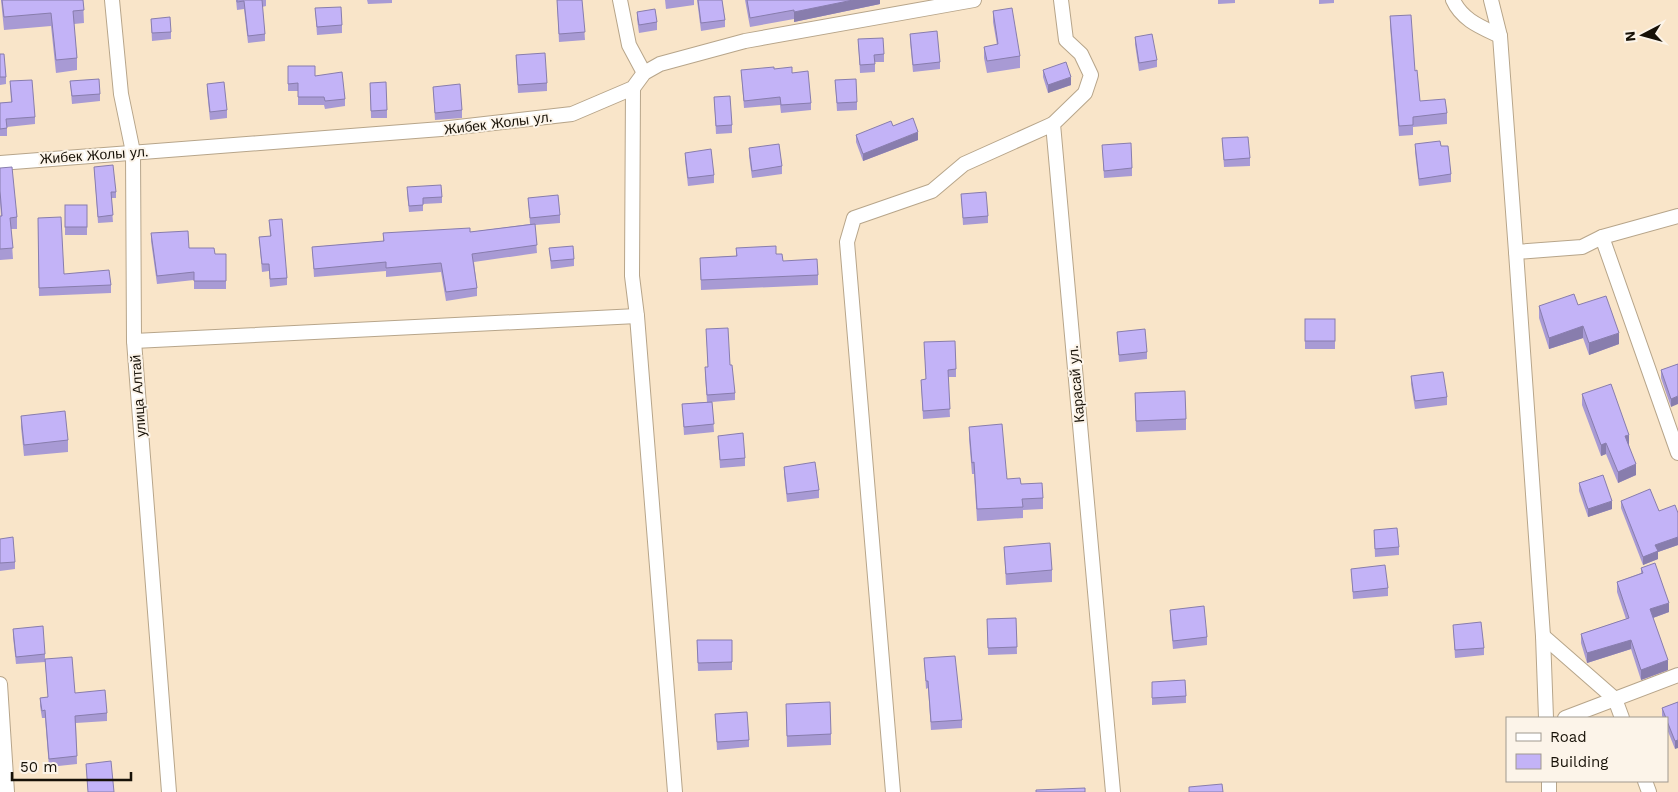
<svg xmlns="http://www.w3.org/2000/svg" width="1678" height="792" font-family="'Work Sans',sans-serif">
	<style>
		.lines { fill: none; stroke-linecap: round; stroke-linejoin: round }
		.street-casing { stroke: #b7a58a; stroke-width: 16 }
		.street { stroke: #fff; stroke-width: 14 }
		.wall { fill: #a89ad4 }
		.shaded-wall { fill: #887dad }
		.building { fill: #c3b3f7; stroke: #887dad }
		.labels { text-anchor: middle; stroke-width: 4; stroke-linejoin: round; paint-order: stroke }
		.street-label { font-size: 14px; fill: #171107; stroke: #fcf4e9 }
	</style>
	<rect width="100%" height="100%" fill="#f9e5c9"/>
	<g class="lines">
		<defs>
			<g id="street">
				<path d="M112 0 121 94 133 152 134 341 169 792"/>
				<path d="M620 0 629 45 644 73"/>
				<path d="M1061 0 1066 40 1081 54 1091 75 1085 93 1053 124 1113 792"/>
				<path d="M1453 0C1462 20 1481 27 1500 36"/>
				<path d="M1491 0 1500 36 1516 252 1543 636 1546 718"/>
				<path d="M633 88 632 276 637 316 675 792"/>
				<path d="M0 163 441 129 572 114 633 88 644 73 660 64 745 41 974 0"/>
				<path d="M1602 237 1678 453"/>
				<path d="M1516 252 1582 247 1602 237 1678 216"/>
				<path d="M134 341 637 316"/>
				<path d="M1543 636 1615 699 1622 718"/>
				<path d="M0 684 7 792"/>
				<path d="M1565 718 1678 675"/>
				<path d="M1549 781V792"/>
				<path d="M1645 781 1649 792"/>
				<path d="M893 792 847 242 854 218 932 191 964 164 1053 124"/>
			</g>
		</defs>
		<use href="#street" class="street-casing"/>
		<use href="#street" class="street"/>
	</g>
	<g class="wall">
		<path d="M1 0H83L84 23 74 24 77 58V70L56 73 51 26 4 30Z"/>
		<path d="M236 0H266V6L262 7 265 34V41L248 43 244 9 237 10Z"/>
		<path d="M367 0H392V3L368 4Z"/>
		<path d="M557 0H582L585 40 559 42Z"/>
		<path d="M665 0H694V5L666 9Z"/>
		<path d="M697 0H722L725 20V27L701 31Z"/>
		<path d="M745 0H880V4L794 22V19L750 27Z"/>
		<path d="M1218 0H1235V3L1218 4Z"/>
		<path d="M1319 0H1334V3L1319 4Z"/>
		<path d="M315 8 342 25V33L317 35Z"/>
		<path d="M993 11 1020 56V68L987 73 984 58V47L997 45 993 22Z"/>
		<path d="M637 12 657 22V30L639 33 637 19Z"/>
		<path d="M1390 16 1415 71 1420 101 1447 113V124L1413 127V135L1399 136 1390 26Z"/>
		<path d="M151 19 171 32V39L152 41Z"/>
		<path d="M910 34 940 62V69L913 72 910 41Z"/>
		<path d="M1135 37 1157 60V67L1139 71 1135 44Z"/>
		<path d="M858 39 884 54V62H875V72L860 73Z"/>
		<path d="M0 54 6 77V84L0 85Z"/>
		<path d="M516 55 547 83V91L518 93Z"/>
		<path d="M288 66 315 76 345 99V106L325 109 324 105H298V91H288Z"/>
		<path d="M774 69 792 73 811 103V110L781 113 780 105 744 108 741 70Z"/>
		<path d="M1043 70 1071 85 1048 93 1043 77Z"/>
		<path d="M835 80 857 102V110L837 111Z"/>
		<path d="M10 81 35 117V124L7 127V136H0V103L11 102Z"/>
		<path d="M70 81 100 94V101L72 104Z"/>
		<path d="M370 83 387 110V118H371Z"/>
		<path d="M207 84 227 110V118L210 120 207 91Z"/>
		<path d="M433 87 462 110V118L435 120Z"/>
		<path d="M714 97 732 125V133L716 134Z"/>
		<path d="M856 135 918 140 863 161 856 142Z"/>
		<path d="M1222 138 1250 158V166L1224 167Z"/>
		<path d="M1415 144 1441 146 1451 174V182L1419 186 1415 152Z"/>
		<path d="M1102 145 1132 168V176L1104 178Z"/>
		<path d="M749 148 782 166V174L752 178 749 156Z"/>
		<path d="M685 153 714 175V183L688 186 685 160Z"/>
		<path d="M94 167 116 192V198H111L113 222 98 223Z"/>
		<path d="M0 168 17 217V229H11L13 259 0 260V216H1L0 202Z"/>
		<path d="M407 193 442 197V203L423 204V211L409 212Z"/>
		<path d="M961 194 988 216V223L963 225Z"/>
		<path d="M528 198 560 215V223L535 225 537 253 474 262 477 288V296L446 301 441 272 386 277V271L314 277 312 247 383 241V233L470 232 530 224Z"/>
		<rect x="65" y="205" width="22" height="30"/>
		<path d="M38 218 64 274 111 285V293L39 296Z"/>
		<path d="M269 220 287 278V285L270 287 269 271 262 272 259 237 270 236Z"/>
		<path d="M151 233 189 248 215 254H226V289H194V280L157 284 151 241Z"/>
		<path d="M549 248 574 259V266L551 269Z"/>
		<path d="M736 248 776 254 783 261 818 275V285L701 290 700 258 736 256Z"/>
		<path d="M1578 305 1619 344 1589 355 1583 338 1549 349 1539 318V306Z"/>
		<rect x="1305" y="319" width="30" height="30"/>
		<path d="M706 329 730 365 735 393V400L712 402 714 432 684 435 682 404 707 402 705 375V367H708Z"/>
		<path d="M1117 332 1147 352V359L1119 362Z"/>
		<path d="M924 342 956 369V377H948L950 417 923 419 921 380 926 379Z"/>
		<path d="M1678 364 1671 407 1661 378V370Z"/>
		<path d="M1411 376 1447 397V405L1415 409 1411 384Z"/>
		<path d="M1135 393 1186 419V430L1136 432Z"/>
		<path d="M1582 394 1629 445 1636 475 1618 483 1606 454 1601 456 1582 405Z"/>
		<path d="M21 416 68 440V452L24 456 21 427Z"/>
		<path d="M969 427 1007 479 1021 484 1043 498V509L1023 510V518L977 521 974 474H972L969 439Z"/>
		<path d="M718 436 745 458V466L720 468Z"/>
		<path d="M784 467 819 490V498L787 502 784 474Z"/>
		<path d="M1579 483 1612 509 1588 517 1579 491Z"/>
		<path d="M1621 501 1659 511 1678 513V545L1658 552V559L1643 565 1621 508Z"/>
		<path d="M1374 530 1399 547V555L1375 557Z"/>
		<path d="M0 539 15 562V569L0 571Z"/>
		<path d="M1004 547 1052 570V582L1006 585Z"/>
		<path d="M1641 568 1669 612 1653 618 1668 670 1641 680 1631 649 1587 663 1581 643V634L1626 619 1617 592V582L1641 573Z"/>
		<path d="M1351 569 1388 588V596L1353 599Z"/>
		<path d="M1170 610 1207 637V645L1173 649 1170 618Z"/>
		<path d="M1016 618 1017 654 988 655 987 619Z"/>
		<path d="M1453 625 1484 648V655L1455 658Z"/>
		<path d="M13 629 45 654V659L75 693 107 713V721L76 723 77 764 49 767 45 718H42L40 706V698L48 697 45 662 16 664 13 637Z"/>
		<path d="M697 640H732V670L698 671Z"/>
		<path d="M924 658 962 720V728L931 730 928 688 926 689Z"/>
		<path d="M1152 682 1186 696V703L1152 705Z"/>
		<path d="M1678 702 1675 749 1667 729V718H1663L1662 716V708Z"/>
		<path d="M786 704 831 734V745L787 747Z"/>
		<path d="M715 714 749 740V747L717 750Z"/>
		<path d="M86 764 114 792H88Z"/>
	</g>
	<g class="shaded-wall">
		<path d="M853 0H880V4L794 22V12Z"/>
		<path d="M1071 77V85L1048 93V85Z"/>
		<path d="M918 132V140L863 161V154Z"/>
		<path d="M1583 326V338L1549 349V338Z"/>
		<path d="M1619 333V344L1589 355V343Z"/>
		<path d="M1678 396V404L1671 407V399Z"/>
		<path d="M1629 435V445L1625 447V436Z"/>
		<path d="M1606 443V454L1601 456V445Z"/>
		<path d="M1636 464V475L1618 483V472Z"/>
		<path d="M1612 501V509L1588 517V509Z"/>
		<path d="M1678 537V545L1658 552V559L1643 565V557L1655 545Z"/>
		<path d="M1669 603V612L1650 619V609Z"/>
		<path d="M1631 640V649L1587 663V653Z"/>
		<path d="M1668 660V670L1641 680V670Z"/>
		<path d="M1678 740V748L1675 749V741Z"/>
	</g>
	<g class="building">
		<path d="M2 0H83L84 10 73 11 77 58 56 60 51 13 4 17Z"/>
		<path d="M237 0H262L265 34 248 36 244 1 237 2Z"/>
		<path d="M557 0H582L585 32 559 34Z"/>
		<path d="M698 0H722L725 20 701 23Z"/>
		<path d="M747 0H853L794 12V10L750 18Z"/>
		<path d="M341 7 342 25 317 27 315 8Z"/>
		<path d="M1012 8 1020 56 987 61 984 47 998 44 993 11Z"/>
		<path d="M655 9 657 22 639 25 637 12Z"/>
		<path d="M1411 15 1415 71 1417 70 1420 101 1445 99 1447 113 1413 117V125L1399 126 1390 16Z"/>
		<path d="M170 17 171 32 152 33 151 19Z"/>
		<path d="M937 31 940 62 913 65 910 34Z"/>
		<path d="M1152 34 1157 60 1139 63 1135 37Z"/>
		<path d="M883 38 884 54 874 55 875 64 860 65 858 39Z"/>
		<path d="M545 53 547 83 518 85 516 55Z"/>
		<path d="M0 54H4L6 77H0Z"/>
		<path d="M1066 62 1071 77 1048 85 1043 70Z"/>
		<path d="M288 66H315V76L342 72 345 99 325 101 324 97H298V83L288 84Z"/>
		<path d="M774 67V69L792 67V73L808 71 811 103 781 105 780 97 744 101 741 70Z"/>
		<path d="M99 79 100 94 72 96 70 81Z"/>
		<path d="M856 79 857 102 837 103 835 80Z"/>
		<path d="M32 80 35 117 6 119 7 128 0 129V103L12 102 10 81Z"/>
		<path d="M224 82 227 110 210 112 207 84Z"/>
		<path d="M386 82 387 110 371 111 370 83Z"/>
		<path d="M460 84 462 110 435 113 433 87Z"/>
		<path d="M730 96 732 125 716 126 714 97Z"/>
		<path d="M913 118 918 132 863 154 856 135 891 121 893 126Z"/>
		<path d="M1248 137 1250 158 1224 160 1222 138Z"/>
		<path d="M1440 141 1441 146H1448L1451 174 1419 179 1415 144Z"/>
		<path d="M1131 143 1132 168 1104 171 1102 145Z"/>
		<path d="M779 144 782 166 752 171 749 148Z"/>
		<path d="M711 149 714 175 688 178 685 153Z"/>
		<path d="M113 165 116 192H111L113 215 98 217 94 167Z"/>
		<path d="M12 167 17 217 10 218 13 248 0 249V216H2L0 191V168Z"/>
		<path d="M441 185 442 197 423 198V205L409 206 407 187Z"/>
		<path d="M986 192 988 216 963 218 961 194Z"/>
		<path d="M558 195 560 215 530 218 528 198Z"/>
		<rect x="65" y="205" width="22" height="22"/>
		<path d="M61 217 64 274 109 270 111 285 39 288 38 218Z"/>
		<path d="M282 219 287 278 270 279 269 264H262L259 237 271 236 269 220Z"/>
		<path d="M535 224 537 245 472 254 477 288 446 292 441 263 386 268V262L314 269 312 247 384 241 383 233 470 228V232Z"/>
		<path d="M188 231 189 248H214L215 254H226V281H194V272L157 276 151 233Z"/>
		<path d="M573 246 574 259 551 261 549 248Z"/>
		<path d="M776 246V254H782L783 261 817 259 818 275 701 280 700 258 737 256 736 248Z"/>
		<path d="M1574 294 1578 305 1606 296 1619 333 1589 343 1583 326 1549 338 1539 306Z"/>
		<rect x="1305" y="319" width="30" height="22"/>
		<path d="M728 328 730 365H732L735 393 707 395 705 367H708L706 329Z"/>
		<path d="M1145 329 1147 352 1119 355 1117 332Z"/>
		<path d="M955 341 956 369 948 370 950 409 923 411 921 380 926 379 924 342Z"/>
		<path d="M1678 364V396L1671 399 1661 370Z"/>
		<path d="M1443 372 1447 397 1415 401 1411 376Z"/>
		<path d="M1611 384 1629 435 1625 436 1636 464 1618 472 1606 443 1601 445 1582 394Z"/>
		<path d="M1185 391 1186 419 1136 421 1135 393Z"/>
		<path d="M712 402 714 424 684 427 682 404Z"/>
		<path d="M65 411 68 440 24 445 21 416Z"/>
		<path d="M1002 424 1007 479 1020 478 1021 484 1042 483 1043 498 1022 499 1023 507 977 509 974 462 972 463 969 427Z"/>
		<path d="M743 433 745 458 720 460 718 436Z"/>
		<path d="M815 462 819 490 787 494 784 467Z"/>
		<path d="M1603 475 1612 501 1588 509 1579 483Z"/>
		<path d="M1650 489 1659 511 1675 505 1678 513V537L1655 545 1658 551 1643 557 1621 501Z"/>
		<path d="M1397 528 1399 547 1375 549 1374 530Z"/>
		<path d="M13 537 15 562 0 563V539Z"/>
		<path d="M1050 543 1052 570 1006 574 1004 547Z"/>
		<path d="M1655 563 1669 603 1650 609 1668 660 1641 670 1631 640 1587 653 1581 634 1629 618 1617 582 1643 573 1641 568Z"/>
		<path d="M1385 565 1388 588 1353 592 1351 569Z"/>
		<path d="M1204 606 1207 637 1173 641 1170 610Z"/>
		<path d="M1016 618 1017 647 988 648 987 619Z"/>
		<path d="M1481 622 1484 648 1455 650 1453 625Z"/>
		<path d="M43 626 45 654 16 657 13 629Z"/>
		<path d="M697 640H732V662L698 663Z"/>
		<path d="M955 656 962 720 931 722 928 681H926L924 658Z"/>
		<path d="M72 657 75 693 105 690 107 713 75 716 77 756 49 759 45 710 42 711 40 698 48 697 45 659Z"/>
		<path d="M1185 680 1186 696 1152 698V682Z"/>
		<path d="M830 702 831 734 787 736 786 704Z"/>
		<path d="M1678 702V740L1675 741 1667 721V718H1666L1662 708Z"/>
		<path d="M747 712 749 740 717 742 715 714Z"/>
		<path d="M111 761 114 792H88L86 764Z"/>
		<path d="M1222 784 1223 792H1189V787Z"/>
		<path d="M1085 788V792H1036V790Z"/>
	</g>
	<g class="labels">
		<g class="street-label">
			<text transform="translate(498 123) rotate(-7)" y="5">Жибек Жолы ул.</text>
			<text transform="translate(94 155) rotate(-4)" y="5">Жибек Жолы ул.</text>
			<text transform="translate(1076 384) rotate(-95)" y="5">Карасай ул.</text>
			<text transform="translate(138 396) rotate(-94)" y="5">улица Алтай</text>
		</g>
	</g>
	<rect x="1506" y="717" width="162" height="65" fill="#fcf4e9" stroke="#a0998f"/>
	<rect x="1516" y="733" width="25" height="8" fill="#ffffff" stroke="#a0998f"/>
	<text x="1550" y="742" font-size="15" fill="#171107">Road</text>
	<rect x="1516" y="754" width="25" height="15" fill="#c3b3f7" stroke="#a0998f"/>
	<text x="1550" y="767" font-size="15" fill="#171107">Building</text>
	<g transform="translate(1643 35) rotate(264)" stroke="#fcf4e9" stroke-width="4" paint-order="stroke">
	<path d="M0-4L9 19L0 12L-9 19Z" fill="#171107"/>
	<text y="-8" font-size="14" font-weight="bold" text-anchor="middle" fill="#171107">N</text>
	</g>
	<path d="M12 772v8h119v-8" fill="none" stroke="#171107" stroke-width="2.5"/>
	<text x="20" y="772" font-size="15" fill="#171107" stroke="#fcf4e9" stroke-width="4" paint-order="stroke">50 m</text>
</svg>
